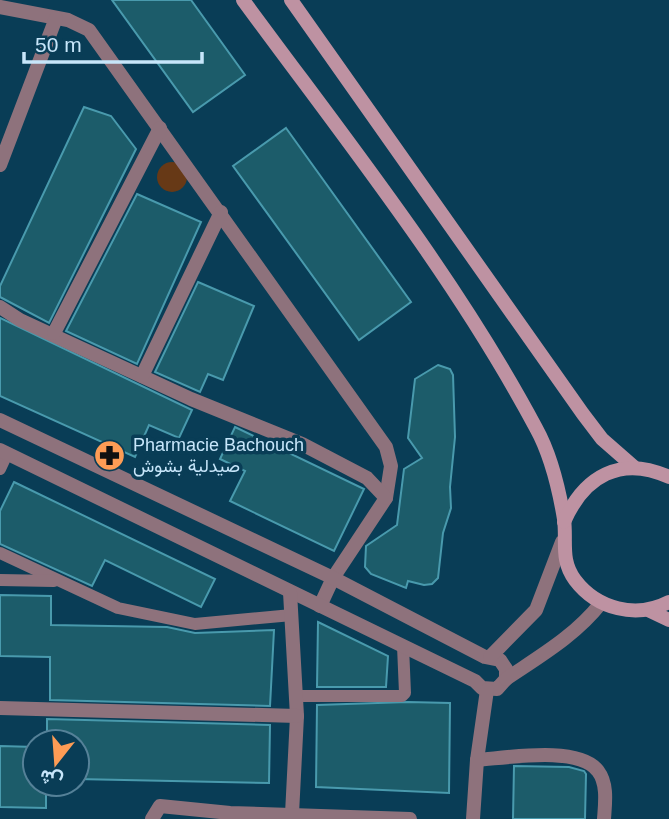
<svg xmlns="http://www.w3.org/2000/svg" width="669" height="819" font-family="Helvetica,Vazirmatn,sans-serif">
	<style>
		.green { fill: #673916 }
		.building { fill: #1c5c6a; stroke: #499aad; stroke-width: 2 }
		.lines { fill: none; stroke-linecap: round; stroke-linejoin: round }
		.lane { stroke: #8e727c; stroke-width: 12 }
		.street { stroke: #8e727c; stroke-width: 14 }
		.secondary { stroke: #be92a2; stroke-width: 14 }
		.labels { text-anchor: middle; stroke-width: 7; stroke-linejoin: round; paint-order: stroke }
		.poi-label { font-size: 18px; fill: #c7e6fa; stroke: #093d56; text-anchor: start }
	</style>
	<rect width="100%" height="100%" fill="#093d56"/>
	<circle class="green" cx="172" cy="177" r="15"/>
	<g class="building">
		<path d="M112 0H191L245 75 193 112Z"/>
		<path d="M84 107 111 116 136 149 49 323 0 297V286Z"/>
		<path d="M286 128 411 302 359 340 233 166Z"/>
		<path d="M137 194 201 222 137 364 66 331Z"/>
		<path d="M198 282 254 306 223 380 208 374 200 392 155 372Z"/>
		<path d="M0 318 192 410 179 438 149 425 135 457 0 396Z"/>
		<path d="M438 365 450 369 453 375 455 437 450 487 451 508 443 533 438 578 432 584 424 585 408 581 406 588 371 574 365 567 366 546 397 525 404 469 422 458 408 438 415 379Z"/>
		<path d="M235 427 364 489 334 551 230 501 245 471 220 459Z"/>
		<path d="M14 482 215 579 201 607 105 560 92 586 0 544V511Z"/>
		<path d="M0 595 51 596V625L167 627 195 633 274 630 270 706 50 700V657L0 656Z"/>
		<path d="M318 622 388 656 386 687H317Z"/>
		<path d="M408 702 450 703 449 793 316 787 317 705Z"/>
		<path d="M47 719 270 725 269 783 77 779V742H47Z"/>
		<path d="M0 746 35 747V784H46V808L0 807Z"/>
		<path d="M514 766 569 767 584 771 586 774 585 819H513Z"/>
	</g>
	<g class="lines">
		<g class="lane">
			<path d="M0 469 7 454"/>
			<path d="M0 553 118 608 195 624 292 615"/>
			<path d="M0 580 54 581"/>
			<path d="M295 696H402L405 693 403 646"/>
		</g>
		<g class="street">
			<path d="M0 7 68 20 89 30 386 447 391 466 386 498 333 578 320 606"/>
			<path d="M0 165 56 18"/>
			<path d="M0 307 20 320 191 399 302 444 367 478 386 498"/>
			<path d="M54 333 160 128"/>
			<path d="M142 376 221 212"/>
			<path d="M0 420 333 578 485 657 500 660 506 669V679L497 689 482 688 475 681 0 450"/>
			<path d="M290 592 297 716 292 814"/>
			<path d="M490 657 536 610 562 542"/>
			<path d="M506 679C540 656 575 636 601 603"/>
			<path d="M0 708 297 716"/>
			<path d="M477 760C506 758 579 745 598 771 608 784 605 804 604 819"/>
			<path d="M152 819 160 806 230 813 410 819"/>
			<path d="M473 819 477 760 487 690"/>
		</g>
		<g class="secondary">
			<path d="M243 0C345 139 455 276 536 428 551 455 559 489 564 519 567 541 560 560 575 580 597 609 636 619 669 602"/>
			<path d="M291 0 583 414 602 439 634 467"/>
			<path d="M564 522C584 476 621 455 669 477"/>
			<path d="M648 610 669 620"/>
		</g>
	</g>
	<defs>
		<symbol id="pharmacy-disc" viewBox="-11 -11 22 22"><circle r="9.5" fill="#fd9c55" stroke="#093d56"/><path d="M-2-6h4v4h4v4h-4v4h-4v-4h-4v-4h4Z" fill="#111"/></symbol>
	</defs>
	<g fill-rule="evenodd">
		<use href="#pharmacy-disc" x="92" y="438" width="35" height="35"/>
	</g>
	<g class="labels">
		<g class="poi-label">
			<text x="133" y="451">Pharmacie Bachouch<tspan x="133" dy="21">صيدلية بشوش</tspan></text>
		</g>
	</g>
	<g transform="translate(56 763) rotate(197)"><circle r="33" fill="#093d56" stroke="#558198" stroke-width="2"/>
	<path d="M0-5L12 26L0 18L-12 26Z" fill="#fd9c55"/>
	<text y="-10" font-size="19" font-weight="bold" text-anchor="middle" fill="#c7e6fa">ش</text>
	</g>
	<path d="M24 52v10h178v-10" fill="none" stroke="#c7e6fa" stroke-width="3.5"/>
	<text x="35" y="52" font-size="21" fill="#c7e6fa" stroke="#093d56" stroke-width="5" paint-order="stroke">50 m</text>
</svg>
